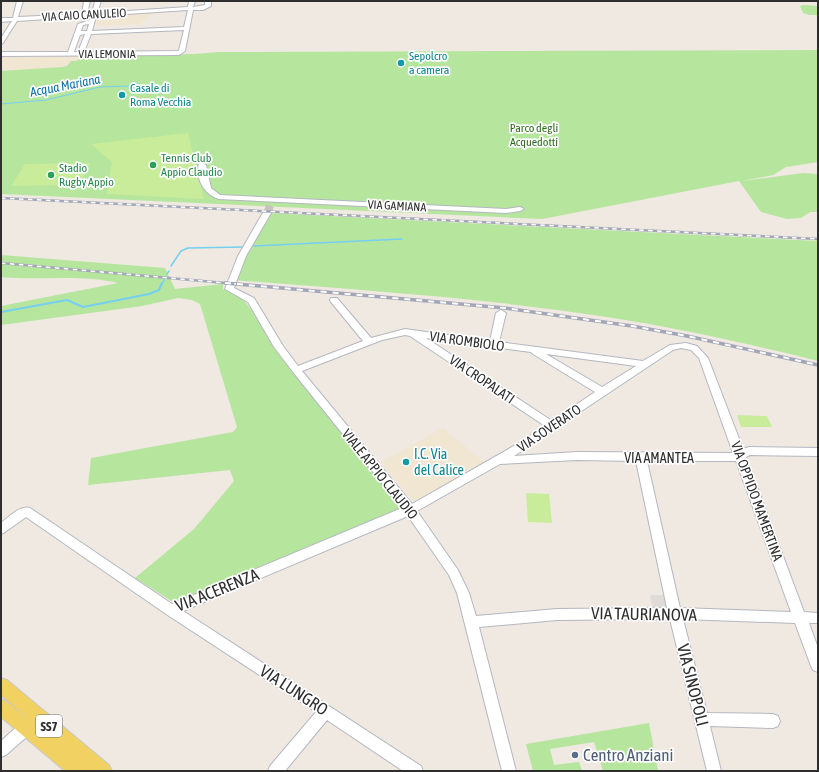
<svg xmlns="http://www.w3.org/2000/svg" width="819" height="772" font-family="'Asap Condensed',sans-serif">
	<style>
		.education { fill: #f0e6d1 }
		.green { fill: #b6e59e }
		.pitch { fill: #c9ec9a }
		.plaza { fill: #dfdcd8 }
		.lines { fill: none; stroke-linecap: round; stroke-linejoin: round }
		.stream-far2 { stroke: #75cff0; stroke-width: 1 }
		.stream-far1 { stroke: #75cff0; stroke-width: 1.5 }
		.stream { stroke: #75cff0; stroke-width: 2 }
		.minor-tunnel { stroke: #c8c4bd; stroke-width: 8; stroke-dasharray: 8 4; stroke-linecap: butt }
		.minor-casing { stroke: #b4b7c1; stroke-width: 2 }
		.major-casing { stroke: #c9c9c9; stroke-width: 2 }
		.minor { fill: #fff; fill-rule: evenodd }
		.major { fill: #f2d163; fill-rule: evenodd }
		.rail-far1-casing { stroke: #a3a6b8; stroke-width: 2.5 }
		.rail-casing { stroke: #a3a6b8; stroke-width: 3.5 }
		.rail-far1 { stroke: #fff; stroke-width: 1.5; stroke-dasharray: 4.5; stroke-linecap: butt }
		.rail { stroke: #fff; stroke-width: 2; stroke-dasharray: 6; stroke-linecap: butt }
		.culture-dot { fill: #0f9aa8; stroke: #fff; stroke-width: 1.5 }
		.leisure-dot { fill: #2e9e5b; stroke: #fff; stroke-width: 1.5 }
		.service-dot { fill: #5c6f8a; stroke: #fff; stroke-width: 1.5 }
		.labels { text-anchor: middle; stroke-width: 3.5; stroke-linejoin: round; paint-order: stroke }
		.far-street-label { font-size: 12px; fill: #2e2e2e; stroke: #fff }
		.far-culture-label { font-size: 12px; fill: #0d838f; stroke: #fff; text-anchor: start }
		.far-park-label { font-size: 12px; fill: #2c6e1b; stroke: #fff }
		.far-leisure-label { font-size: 12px; fill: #27864d; stroke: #fff; text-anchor: start }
		.far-water-label { font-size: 13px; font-style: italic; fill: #0d6fa3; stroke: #fff }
		.shield { fill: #fff; stroke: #6d6d6d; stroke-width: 1 }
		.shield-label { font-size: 13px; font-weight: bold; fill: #2e2e2e }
		.street-label { font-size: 14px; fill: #2e2e2e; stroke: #fff }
		.culture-label { font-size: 14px; fill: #0d838f; stroke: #fff; text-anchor: start }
		.near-street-label { font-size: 17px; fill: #2e2e2e; stroke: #fff }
		.near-service-label { font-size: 17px; fill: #4e5e75; stroke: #fff; text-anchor: start }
	</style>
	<rect width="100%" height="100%" fill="#efe9e1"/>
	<g class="education">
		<path d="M151 12 150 17 139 24 96 26 99 15Z"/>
		<path d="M1 56H81L77 61 62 67 1 71Z"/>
		<path d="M443 428 486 464 414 502 381 462Z"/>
	</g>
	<g class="green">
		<path d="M804 5 818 6V15H809L803 13 800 6Z"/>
		<path d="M818 50V162L786 167 773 175 742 181 803 173 818 174V212H810L801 218 787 219 761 212 739 181 542 219 1 194V71L62 67 67 66 71 61H77L81 56 195 54 219 52Z"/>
		<path d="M270 213 818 241V361C749 344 678 328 607 317 484 298 358 290 234 280Z"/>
		<path d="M1 255 165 268 175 289 223 284V289L243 299 404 508 173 602 135 578 194 529 234 481 230 470 88 485 91 458 233 432 237 427 200 304 192 300 178 298 142 306 1 325V306L118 283C80 274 40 281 1 277Z"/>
		<path d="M649 723 658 771H603L594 742 550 749 554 765 579 762 582 771H533L526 744Z"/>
	</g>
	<g class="pitch">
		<path d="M188 133 204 199 107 194 112 162 91 144Z"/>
		<path d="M90 163 79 185 11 186 25 164Z"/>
		<path d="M737 415 767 416 772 427H741Z"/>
		<path d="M526 493 549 494 552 523 528 522Z"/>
	</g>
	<path class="plaza" d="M650 595H672L675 614H654Z"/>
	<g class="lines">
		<path class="stream-far2" d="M1 104 46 100 100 87 128 86 138 83"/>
		<g class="stream-far1">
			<path d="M253 246 402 239"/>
			<path d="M171 266 181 251 188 248 243 247"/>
			<path d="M167 274 169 271"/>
			<path d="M162 284 165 278"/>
		</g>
		<path class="stream" d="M1 312 67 300 83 307 149 294 159 290 162 283"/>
		<path class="minor-tunnel" d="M267 213 271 204"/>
		<defs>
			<g id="minor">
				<path d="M17 1H23L18 17 82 14 84 1H90L87 13H92L95 1H101L97 13 188 7 189 1H195L193 7 205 5V1H211V6L203 10H193L185 51 179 55 1 56V52H68L78 24 90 20 91 16 17 21 3 43 1 44V38L12 21 1 22V18H13ZM188 10 184 27 92 31 96 16ZM89 24 87 31H81L83 25ZM184 30 179 50 178 51 84 52 91 34ZM85 34 78 52H74L80 35Z"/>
				<path d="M199 163H202L206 165 211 188 220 195 506 209 520 207 524 209 520 211 506 213 219 199C204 195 195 178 199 163Z"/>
				<path d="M264 211H270L271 213 246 256 234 288 254 298 283 346 298 366 363 341 331 302 330 300 331 298H337L371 338 405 329 490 341 496 313 501 310 506 313 499 342 643 361 670 345 686 343 697 346 708 358 743 449 749 447 818 448V456L750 455 746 457 804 612 818 613V623H809L818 648V672L813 670 811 666 795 623 683 619 707 713 773 714 778 716 780 721 778 726 773 728 710 726 721 771H707L670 619 557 620 479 627 516 771H502L457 593 449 575 408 516 183 611 421 766 423 771H403L327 720 285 771H268L270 766 316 712 166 614 26 517 5 532 1 534V523C9 517 20 505 30 508L172 604 402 508 293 372 274 347 248 302 225 289 238 256ZM405 335 410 336 545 426 519 443 412 504 302 371 382 340ZM426 338 531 352 533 354 595 392 552 421ZM681 348 691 350 699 358 733 453 577 452 514 456 673 350ZM546 354 636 366 602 387ZM577 460 636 461 667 608 557 609 476 616 469 593 458 570 417 511 500 464ZM647 461H736L791 612 680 608Z"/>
				<path d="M26 721 31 723 33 728 31 733 6 755 1 757V741L21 723Z"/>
			</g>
			<path id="major" d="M1 678 7 680 109 765 112 771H90L87 769 88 771H65L1 717V699L7 702 32 722 1 695Z"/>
		</defs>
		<use href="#minor" class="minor-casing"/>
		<use href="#major" class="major-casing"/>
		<use href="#minor" class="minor"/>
		<use href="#major" class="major"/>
		<defs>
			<g id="rail-far1">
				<path d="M1 198 818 239"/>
				<path d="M1 263 236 284"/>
			</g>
			<path id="rail" d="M225 283 505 308 632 326 687 336 818 365"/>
		</defs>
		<use href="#rail-far1" class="rail-far1-casing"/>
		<use href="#rail" class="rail-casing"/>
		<use href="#rail-far1" class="rail-far1"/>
		<use href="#rail" class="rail"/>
	</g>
	<g class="culture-dot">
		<circle cx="401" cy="63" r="4"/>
		<circle cx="122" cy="95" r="4"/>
		<circle cx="406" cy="462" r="4"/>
	</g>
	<g class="leisure-dot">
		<circle cx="153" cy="165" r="4"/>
		<circle cx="51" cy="175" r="4"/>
	</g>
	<circle class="service-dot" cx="575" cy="755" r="4"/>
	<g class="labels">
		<g class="far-street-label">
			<text transform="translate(84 15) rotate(-3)" y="4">VIA CAIO CANULEIO</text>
			<text x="107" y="58">VIA LEMONIA</text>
			<text transform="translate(397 206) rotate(3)" y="4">VIA GAMIANA</text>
		</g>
		<g class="far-culture-label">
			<text x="409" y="60">Sepolcro<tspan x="409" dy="14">a camera</tspan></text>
			<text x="130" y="92">Casale di<tspan x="130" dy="14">Roma Vecchia</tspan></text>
		</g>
		<g class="far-park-label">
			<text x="534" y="132">Parco degli<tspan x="534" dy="14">Acquedotti</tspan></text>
		</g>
		<g class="far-leisure-label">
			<text x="161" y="162">Tennis Club<tspan x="161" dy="14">Appio Claudio</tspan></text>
			<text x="59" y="172">Stadio<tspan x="59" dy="14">Rugby Appio</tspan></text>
		</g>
		<g class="far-water-label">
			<text transform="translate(65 85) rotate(-11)" y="5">Acqua Mariana</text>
		</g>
		<rect class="shield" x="36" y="715" width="26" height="22" rx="3"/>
		<g class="shield-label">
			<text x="49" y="731">SS7</text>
		</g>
		<g class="street-label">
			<text transform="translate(467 341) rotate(8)" y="5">VIA ROMBIOLO</text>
			<text transform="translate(482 379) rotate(34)" y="5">VIA CROPALATI</text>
			<text transform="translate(549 428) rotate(-34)" y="5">VIA SOVERATO</text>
			<text x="659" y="463">VIA AMANTEA</text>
			<text transform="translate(380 474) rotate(51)" y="5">VIALE APPIO CLAUDIO</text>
			<text transform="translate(757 501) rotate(70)" y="5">VIA OPPIDO MAMERTINA</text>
		</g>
		<g class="culture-label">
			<text x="414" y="459">I.C. Via<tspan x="414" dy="16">del Calice</tspan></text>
		</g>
		<g class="near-street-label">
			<text transform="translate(217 590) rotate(-22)" y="6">VIA ACERENZA</text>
			<text transform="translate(644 614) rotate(1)" y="6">VIA TAURIANOVA</text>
			<text transform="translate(693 685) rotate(76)" y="6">VIA SINOPOLI</text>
			<text transform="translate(294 690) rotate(33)" y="6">VIA LUNGRO</text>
		</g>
		<g class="near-service-label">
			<text x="583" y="761">Centro Anziani</text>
		</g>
	</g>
	<rect width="819" height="772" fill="none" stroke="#2e2e2e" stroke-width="4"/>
</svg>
